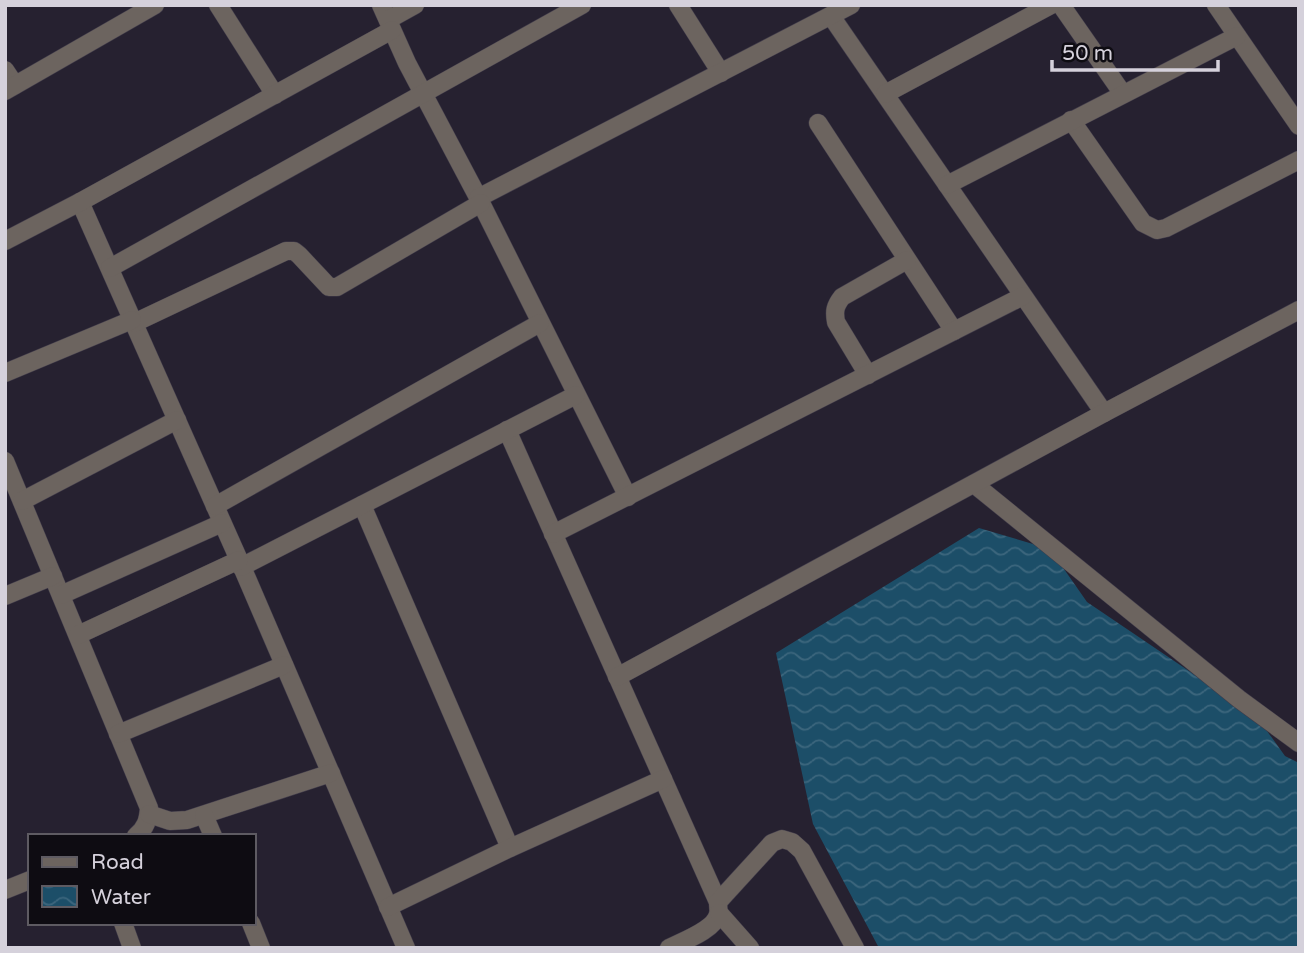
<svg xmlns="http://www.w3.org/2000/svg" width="1304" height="953" font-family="'Varela Round',sans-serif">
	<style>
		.water { fill: url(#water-waves) }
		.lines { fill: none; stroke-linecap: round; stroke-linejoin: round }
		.minor-casing { stroke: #423d4b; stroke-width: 19 }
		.minor { stroke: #6c645f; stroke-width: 18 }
	</style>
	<defs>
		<pattern id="water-waves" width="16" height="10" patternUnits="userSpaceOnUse" patternTransform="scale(1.75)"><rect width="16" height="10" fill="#1c4e68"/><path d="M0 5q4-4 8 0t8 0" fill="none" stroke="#3c667d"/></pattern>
	</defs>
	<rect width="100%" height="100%" fill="#262130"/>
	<path class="water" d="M979 528 1050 549 1087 602 1257 717 1285 756 1299 763V948H879L813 824 776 653Z"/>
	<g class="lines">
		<defs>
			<g id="minor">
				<path d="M218 5 275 95"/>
				<path d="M381 5 407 63 481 203 628 497"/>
				<path d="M678 5 721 73"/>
				<path d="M1061 5 1123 94"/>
				<path d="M1216 5 1299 126"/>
				<path d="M831 16 1104 413"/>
				<path d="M388 20 415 5"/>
				<path d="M5 70 15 85"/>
				<path d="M5 91 155 5"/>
				<path d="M885 94 1051 5"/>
				<path d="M1071 120 1143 223 1157 230 1166 228 1299 160"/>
				<path d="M818 123 954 331"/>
				<path d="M947 185 1237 36"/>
				<path d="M478 198 851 5"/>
				<path d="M80 202 239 560 406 948"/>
				<path d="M5 241 80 202 392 30"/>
				<path d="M110 268 582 5"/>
				<path d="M134 323 286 251H294L299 255 329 287H337L481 203"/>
				<path d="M5 373 132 320"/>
				<path d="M868 375 836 322C834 311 835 306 842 297L907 260"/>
				<path d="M507 430 718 902C718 906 719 911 718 914 715 930 683 941 669 948"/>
				<path d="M5 461 149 808C148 820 146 828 136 836"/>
				<path d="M974 484 1239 699 1299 743"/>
				<path d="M22 501 177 420"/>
				<path d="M362 505 510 848"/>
				<path d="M215 506 540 323"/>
				<path d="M553 534 1023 296"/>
				<path d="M241 567 576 395"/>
				<path d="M61 595 222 523"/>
				<path d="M5 596 53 576"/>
				<path d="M78 635 239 560"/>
				<path d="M617 677 1104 413 1299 310"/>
				<path d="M118 734 284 665"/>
				<path d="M149 814 170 821 187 820 331 773"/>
				<path d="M204 815 213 836"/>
				<path d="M5 890 30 880"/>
				<path d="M718 902 772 843 782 839 792 842 802 851 855 948"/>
				<path d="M388 907 510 848 663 779"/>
				<path d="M719 913 750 948"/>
				<path d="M123 923 132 948"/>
				<path d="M251 923 261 948"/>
			</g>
		</defs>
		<use href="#minor" class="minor-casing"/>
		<use href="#minor" class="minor"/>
	</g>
	<rect width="1304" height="953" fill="none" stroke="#d5d1db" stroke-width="14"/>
	<rect x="28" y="834" width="228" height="91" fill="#0e0c12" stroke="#5e5b62" stroke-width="2"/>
	<rect x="42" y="857" width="35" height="10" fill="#6c645f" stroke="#5e5b62" stroke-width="2"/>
	<text x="91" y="869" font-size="21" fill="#d5d1db">Road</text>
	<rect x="42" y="886" width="35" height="21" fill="url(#water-waves)" stroke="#5e5b62" stroke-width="2"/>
	<text x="91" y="904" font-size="21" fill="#d5d1db">Water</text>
	<path d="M1052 60v10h166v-10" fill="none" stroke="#d5d1db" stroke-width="3.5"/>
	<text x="1062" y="60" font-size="21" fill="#d5d1db" stroke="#0e0c12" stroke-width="5" paint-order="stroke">50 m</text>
</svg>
